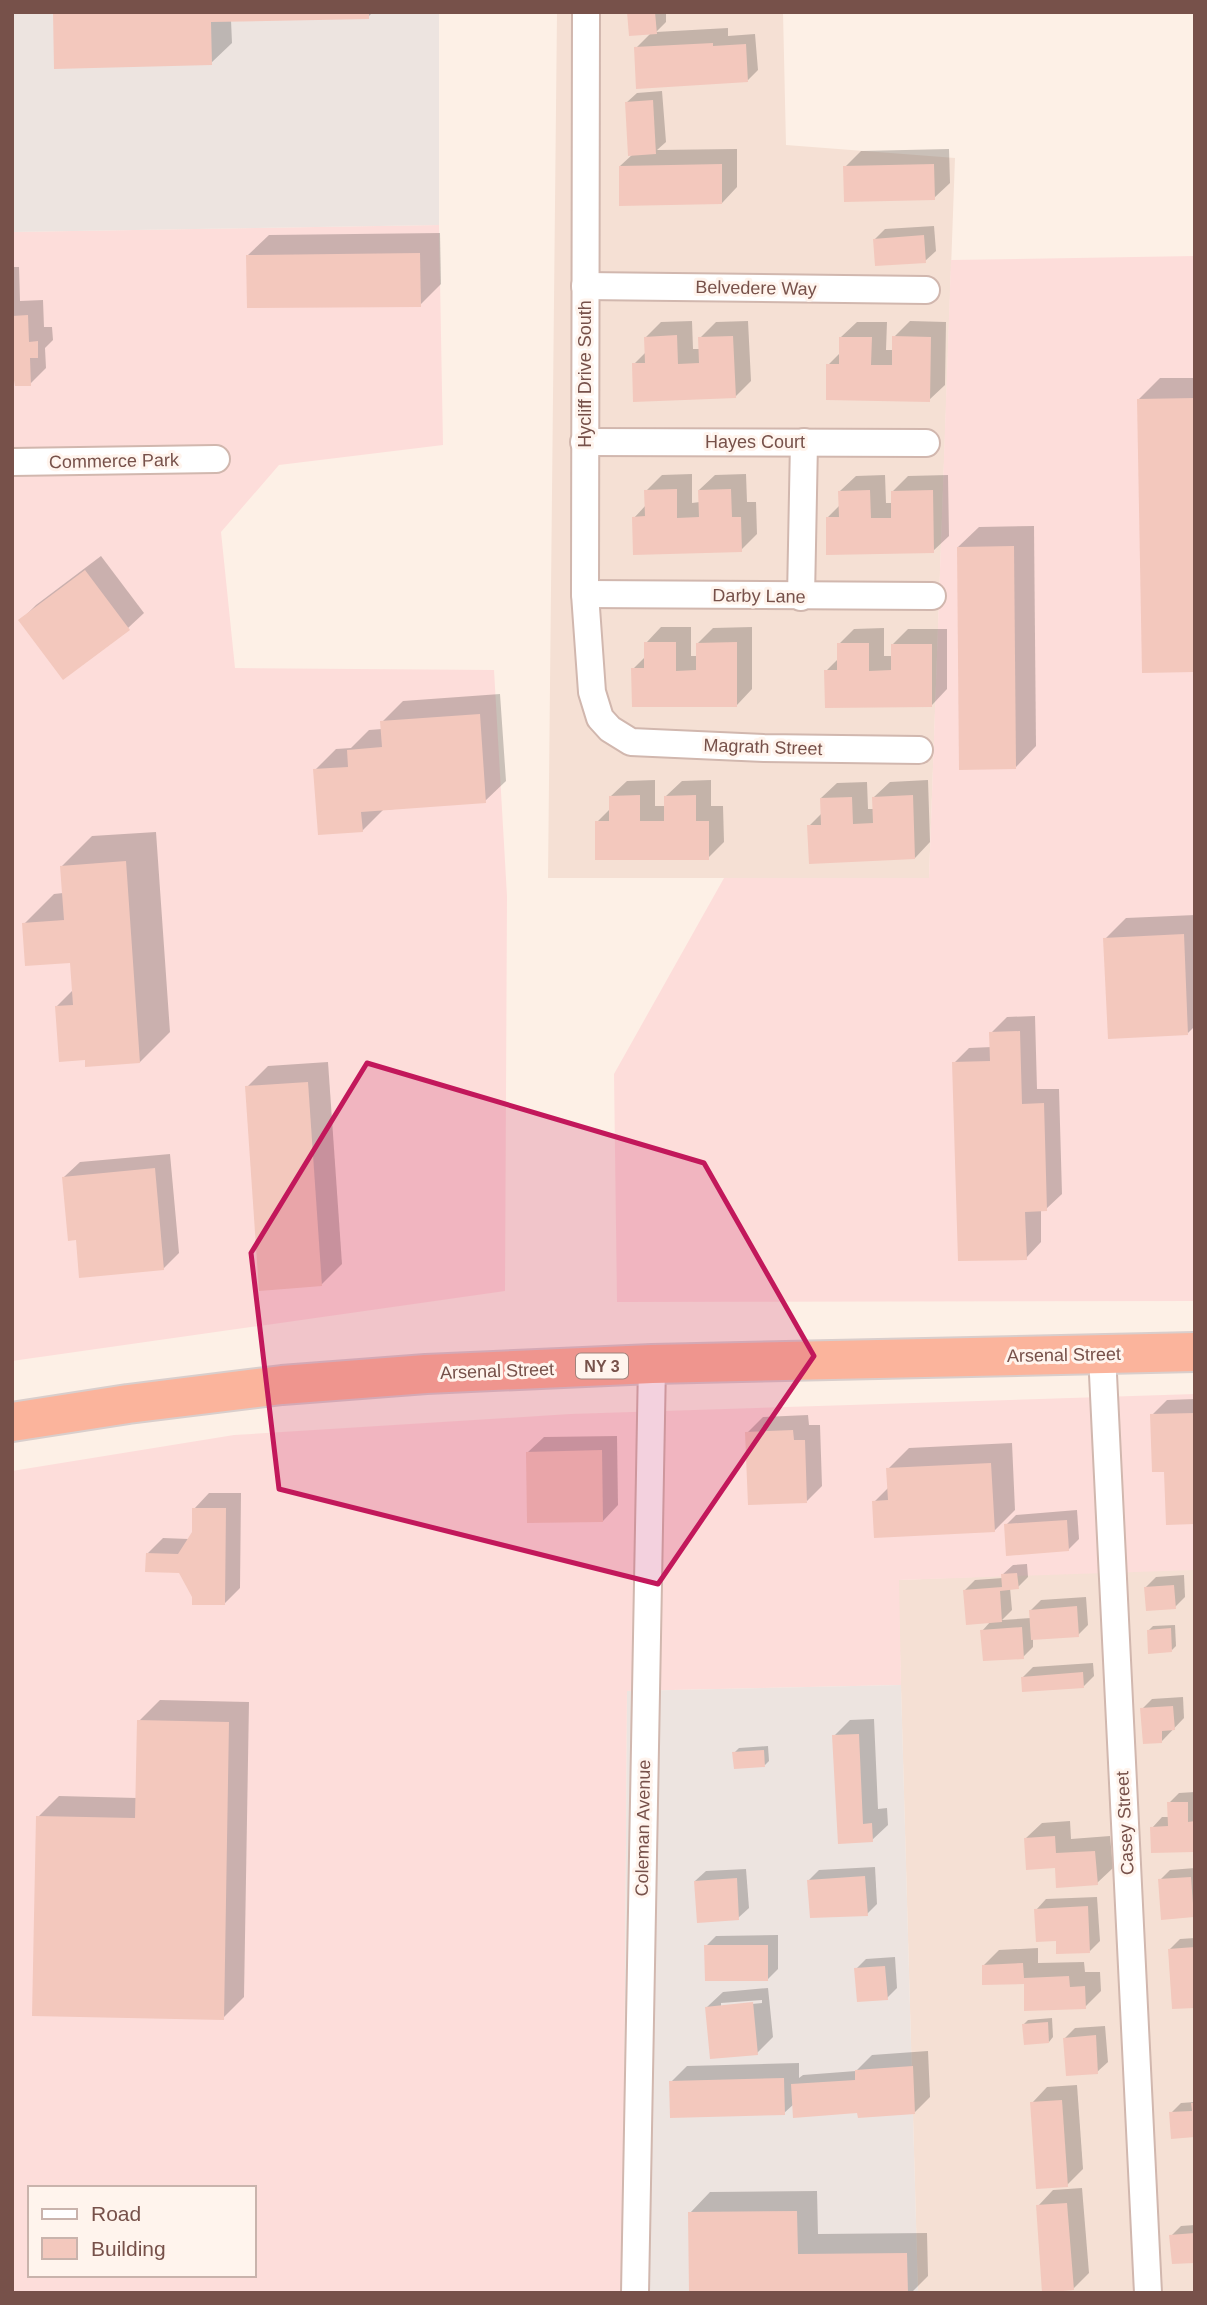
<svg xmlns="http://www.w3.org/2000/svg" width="1207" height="2305" font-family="Arial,sans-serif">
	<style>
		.residential { fill: #f5e0d4 }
		.commercial { fill: #fdddda; fill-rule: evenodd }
		.industrial { fill: #ede4e0 }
		.shadow { fill: #0003; fill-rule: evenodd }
		.building { fill: #f3c8bd }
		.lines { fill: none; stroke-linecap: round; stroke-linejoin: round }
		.minor-casing { stroke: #d1b7ae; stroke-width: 30 }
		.trunk-casing { stroke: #d9cecc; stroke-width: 42 }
		.minor { stroke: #fff; stroke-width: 26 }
		.trunk { stroke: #fbb49c; stroke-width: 38 }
		.marked { fill: #c2185b; fill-opacity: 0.2; stroke: #c2185b; stroke-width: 5; stroke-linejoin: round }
		.labels { text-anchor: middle; stroke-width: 6; stroke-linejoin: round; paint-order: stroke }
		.shield { fill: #fff4ed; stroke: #a0827b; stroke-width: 2 }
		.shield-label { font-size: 16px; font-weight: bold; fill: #77514a }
		.street-label { font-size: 18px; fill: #77514a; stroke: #fff4ed }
	</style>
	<rect width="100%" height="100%" fill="#fdf0e6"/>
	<g class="residential">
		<path d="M557 12H783L786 145 955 158 929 878H548Z"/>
		<path d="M1195 1568V2293H918L898 1580Z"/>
	</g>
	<g class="commercial">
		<path d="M439 225 443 445 279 465 221 532 235 668 494 670 507 896 505 1291 12 1361V232Z"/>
		<path d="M1195 256V1301L617 1302 614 1074 724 878H929L951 260Z"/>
		<path d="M1195 1394V1570L899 1580 901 1685 627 1691 623 2293H12V1471L234 1435 570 1414ZM30 2188H254V2275H30Z"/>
	</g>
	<g class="industrial">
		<path d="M12 12H439V225L12 232Z"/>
		<path d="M901 1685 918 2293H623L627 1691Z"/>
	</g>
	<g class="shadow">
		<path d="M54 12H373L368 17 231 20 232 43 211 63Z"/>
		<path d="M629 12H666V22L656 32 728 28V36L755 34 758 70 748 80 636 48 651 33Z"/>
		<path d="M662 91 666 142 657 150 737 149V187L722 203 620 166 633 154 626 103 637 93Z"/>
		<path d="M949 149 950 183 934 198 845 167 861 151Z"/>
		<path d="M934 226 936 251 925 261 875 239 885 229Z"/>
		<path d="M440 233 441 284 420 305 248 255 269 235Z"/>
		<path d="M12 267H19L20 301 43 300 44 327H52L53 340 45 348 46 368 30 384 12 367Z"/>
		<path d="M692 321 693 349H700V338L716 322 748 321 751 381 735 397 634 364 646 352V337L661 322Z"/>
		<path d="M910 321 946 322 945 385 929 400 828 365 841 352V337L857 322H887L886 350H894V337Z"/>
		<path d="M1160 378H1195V670L1139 399Z"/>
		<path d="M692 474V503L700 502 699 490 715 475 746 474 747 502H756L757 534 741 550 634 518 646 505V491L662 475Z"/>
		<path d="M885 475 886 503H893V491L908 476 948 475 949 536 933 551 827 518 840 505V491L856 476Z"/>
		<path d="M1034 526 1036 746 1016 767 958 547 979 527Z"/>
		<path d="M101 556 144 613 128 628 21 620 36 605Z"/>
		<path d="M661 627H691V656H698V643L713 628 752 627V689L737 705 633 669 646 656V643Z"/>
		<path d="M884 628V656H893L892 645 908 629H947V689L932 705 826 671 839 658V644L854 629Z"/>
		<path d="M500 694 506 781 485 801 383 810 362 831 315 770 336 749 351 748 369 730 382 729V722L403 701Z"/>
		<path d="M655 780V806H666V796L682 781 711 780V806H723L724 842 708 858 597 822 611 808V796L627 781Z"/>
		<path d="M928 780 930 842 915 858 809 826 822 813 821 798 837 783 867 782 868 809H874V797L890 782Z"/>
		<path d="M156 832 170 1032 140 1062 86 1058 57 1006 73 990 71 962 24 924 54 894 63 893 62 866 92 836Z"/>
		<path d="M1195 915V1026L1188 1033 1105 939 1126 918Z"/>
		<path d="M1035 1016 1037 1089H1059L1062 1194 1046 1209 1041 1210V1242L1026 1258 954 1063 969 1048 992 1047 991 1033 1007 1017Z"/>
		<path d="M328 1062 342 1264 321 1285 247 1087 268 1066Z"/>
		<path d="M170 1154 179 1253 163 1269 78 1238 64 1177 80 1162Z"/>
		<path d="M1195 1399V1523L1166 1470 1152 1415 1167 1400Z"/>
		<path d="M808 1415 809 1425H820L822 1486 807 1501 747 1433 763 1417Z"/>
		<path d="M617 1436 618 1505 603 1521 528 1452 544 1437Z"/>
		<path d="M1012 1443 1015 1510 994 1531 874 1502 889 1487 888 1469 909 1448Z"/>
		<path d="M209 1493H241L240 1588 225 1603 194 1597 180 1571 147 1554 163 1538 189 1539 193 1532 194 1509Z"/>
		<path d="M1077 1510 1079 1539 1068 1550 1006 1525 1016 1515Z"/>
		<path d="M1027 1564 1028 1577 1018 1587 1010 1588 1012 1610 1002 1620 1031 1618V1610L1041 1600 1086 1597 1088 1625 1078 1635 1033 1639V1647L1023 1657 982 1631 991 1621 965 1590 975 1580 1003 1578 1002 1575 1013 1565Z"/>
		<path d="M1184 1575 1185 1597 1175 1607 1146 1587 1156 1577Z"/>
		<path d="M1175 1625 1176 1646 1172 1650 1148 1631 1153 1626Z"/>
		<path d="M1093 1663 1094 1676 1084 1686 1023 1677 1033 1667Z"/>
		<path d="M1183 1697 1184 1718 1162 1741 1142 1709 1152 1699Z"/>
		<path d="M160 1700 249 1702 244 1997 223 2018 38 1817 59 1796 137 1798 139 1721Z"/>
		<path d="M874 1719 878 1809 887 1808 888 1825 872 1840 840 1842 834 1736 850 1720Z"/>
		<path d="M768 1746 769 1761 765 1765 734 1753 739 1748Z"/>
		<path d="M1195 1792V1850L1152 1828 1162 1817H1169V1803L1179 1793Z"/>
		<path d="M1070 1821 1071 1839 1110 1836 1113 1868 1097 1883 1057 1866 1026 1838 1042 1823Z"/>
		<path d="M875 1867 877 1904 867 1914 809 1880 819 1870Z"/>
		<path d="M1195 1868V1914L1193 1916 1160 1880 1170 1870Z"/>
		<path d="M746 1869 749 1908 738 1918 695 1881 706 1871Z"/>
		<path d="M1097 1897 1100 1941 1090 1951 1057 1939 1036 1910 1046 1899Z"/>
		<path d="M778 1935V1969L768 1979 706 1946 716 1936Z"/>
		<path d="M1195 1938V2006L1170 1949 1180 1939Z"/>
		<path d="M1038 1948V1963L1084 1962 1085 1972H1100L1101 1991 1085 2007 984 1965 999 1950Z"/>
		<path d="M895 1957 897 1988 887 1998 856 1969 866 1959Z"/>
		<path d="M768 1988 773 2037 757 2053 707 2007 723 1992ZM762 2000V2003L721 2007V2003Z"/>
		<path d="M1052 2018 1053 2037 1049 2042 1024 2024 1028 2020Z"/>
		<path d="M1105 2026 1108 2062 1097 2072 1065 2038 1075 2028Z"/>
		<path d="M928 2051 930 2097 915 2112 794 2104 784 2113 671 2082 687 2066 799 2063V2078L803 2075 856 2071 872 2055Z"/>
		<path d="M1077 2085 1083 2169 1067 2185 1032 2103 1047 2087Z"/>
		<path d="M1195 2102V2135L1171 2113 1181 2103Z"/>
		<path d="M1082 2188 1089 2273 1073 2289 1038 2206 1053 2190Z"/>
		<path d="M817 2191 818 2234 927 2233 928 2276 911 2293H690V2213L710 2192Z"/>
		<path d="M1195 2225V2261L1171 2236 1181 2226Z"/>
	</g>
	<g class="building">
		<path d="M53 12H369V19L211 22 212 65 54 69Z"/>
		<path d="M627 12H655L657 34 629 36Z"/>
		<path d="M713 43V46L746 44 748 82 636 89 634 47Z"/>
		<path d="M653 100 656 154 628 156 625 102Z"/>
		<path d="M722 164V204L619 206V166Z"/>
		<path d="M934 164 935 200 844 202 843 166Z"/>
		<path d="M924 235 926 263 875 266 873 239Z"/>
		<path d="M420 253 421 307 247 308 246 255Z"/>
		<path d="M28 315 29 342 38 341V358H30L31 386H15L12 369V316Z"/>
		<path d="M677 335 678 364 699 363 698 337 733 336 736 398 633 402 632 363H645L644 337Z"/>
		<path d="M892 336 931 337 930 402 826 400V364H839V337H872L871 365H892Z"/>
		<path d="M1195 398V672L1142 673 1137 399Z"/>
		<path d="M677 489V518L699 517 698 490 731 489 732 517H741L742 552 633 555 632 517 645 516 644 490Z"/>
		<path d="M870 490 871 518H891V491L933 490 934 553 826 555V517H839L838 491Z"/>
		<path d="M1014 546 1016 769 959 770 957 547Z"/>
		<path d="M85 570 130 630 63 680 18 620Z"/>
		<path d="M644 642H676V671L696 670V643L737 642V707H632L631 668H644Z"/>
		<path d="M837 643H869V671L891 670V644H932V707L825 708 824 670H837Z"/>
		<path d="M480 714 486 803 361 812 363 832 318 835 313 769 348 767 347 750 382 747 380 721Z"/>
		<path d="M640 795V821H664V796L696 795V821H709V860H595V821H609V796Z"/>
		<path d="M913 795 915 859 809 864 807 825H821L820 798 852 797 853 824 873 823 872 797Z"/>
		<path d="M126 861 140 1063 85 1067V1060L59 1062 55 1006 73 1005 70 963 25 966 22 923 64 920 60 866Z"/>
		<path d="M1184 934 1188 1035 1108 1039 1103 938Z"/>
		<path d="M1020 1031 1022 1104 1044 1103 1047 1211 1025 1212 1027 1260 958 1261 952 1062 990 1061 989 1032Z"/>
		<path d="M308 1082 322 1286 259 1291 245 1086Z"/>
		<path d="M155 1168 164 1270 79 1278 76 1240 68 1241 62 1177Z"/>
		<path d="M1195 1413V1524L1166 1525 1164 1472H1152L1150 1414Z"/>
		<path d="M793 1430 794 1440H805L807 1503 748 1505 745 1432Z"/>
		<path d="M602 1450 603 1522 527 1523 526 1452Z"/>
		<path d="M991 1463 995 1532 874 1538 872 1501 888 1500 886 1468Z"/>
		<path d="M192 1508H226L225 1605H192V1597L179 1573 145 1572 146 1553 178 1554 192 1532Z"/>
		<path d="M1067 1520 1069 1551 1006 1556 1004 1524Z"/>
		<path d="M1017 1573 1019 1589 1000 1591 1002 1622 966 1625 963 1590 1002 1587 1001 1574Z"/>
		<path d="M1174 1585 1176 1609 1146 1611 1144 1587Z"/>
		<path d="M1077 1606 1079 1637 1031 1640 1029 1610Z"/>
		<path d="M1022 1627 1024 1659 983 1661 980 1630Z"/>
		<path d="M1171 1628 1172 1652 1148 1654 1147 1630Z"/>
		<path d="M1083 1672 1084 1688 1022 1692 1021 1677Z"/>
		<path d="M1173 1706 1175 1730 1162 1731V1743L1143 1744 1140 1708Z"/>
		<path d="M137 1720 229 1722 224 2020 32 2016 36 1816 135 1818Z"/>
		<path d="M859 1734 863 1824 872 1823 873 1842 838 1844 832 1735Z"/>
		<path d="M764 1750 765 1767 734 1769 732 1752Z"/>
		<path d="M1167 1802H1188V1822L1195 1821V1852L1151 1853 1150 1827 1168 1826Z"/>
		<path d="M1055 1836 1056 1853 1095 1851 1098 1885 1056 1888 1055 1868 1026 1870 1024 1838Z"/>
		<path d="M865 1876 868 1916 810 1918 807 1880Z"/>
		<path d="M1191 1877 1194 1917 1161 1920 1158 1879Z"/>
		<path d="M737 1878 739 1920 697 1923 694 1881Z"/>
		<path d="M1088 1906 1090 1953 1056 1954V1941L1036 1942 1034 1909Z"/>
		<path d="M704 1945H768V1981H705Z"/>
		<path d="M1195 1947V2008L1172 2009 1168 1949Z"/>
		<path d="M1023 1963 1024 1978 1069 1976 1070 1987 1085 1986 1086 2009 1024 2011V1984L982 1985V1965Z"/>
		<path d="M885 1966 888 2000 857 2002 854 1968Z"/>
		<path d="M753 2002 758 2055 710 2059 705 2007Z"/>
		<path d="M1048 2022 1049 2043 1024 2045 1022 2024Z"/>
		<path d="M1096 2035 1098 2074 1066 2076 1063 2038Z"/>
		<path d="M913 2066 915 2114 858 2118 857 2113 793 2118 791 2084 855 2080V2070Z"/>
		<path d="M784 2078 785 2115 670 2118 669 2081Z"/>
		<path d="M1062 2100 1068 2187 1036 2189 1030 2102Z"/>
		<path d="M1191 2103H1195V2137L1171 2139 1169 2112 1192 2111Z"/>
		<path d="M1067 2203 1074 2290 1042 2293 1036 2205Z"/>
		<path d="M797 2211 798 2254 907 2253 908 2293H689L688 2212Z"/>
		<path d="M1195 2233V2263L1172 2264 1169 2235Z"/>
	</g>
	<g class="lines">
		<defs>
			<g id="minor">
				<path d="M586 12 585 594 592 692 600 718 610 729 631 742 764 748 919 750"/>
				<path d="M585 286 926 290"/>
				<path d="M584 442 926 443"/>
				<path d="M12 462 216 459"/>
				<path d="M585 594 932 596"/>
				<path d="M801 597 804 442"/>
				<path d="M1102 1354 1148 2293"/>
				<path d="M635 2293 652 1364"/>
			</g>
			<path id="trunk" d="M12 1422 128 1404 282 1385 426 1374 652 1364 1195 1352"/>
		</defs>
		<use href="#minor" class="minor-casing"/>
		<use href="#trunk" class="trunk-casing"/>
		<use href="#minor" class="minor"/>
		<use href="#trunk" class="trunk"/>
	</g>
	<path class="marked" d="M367 1063 704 1163 814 1356 658 1584 279 1489 251 1253Z"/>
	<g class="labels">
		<rect class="shield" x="576" y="1353.5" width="52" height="25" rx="5"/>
		<g class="shield-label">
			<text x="602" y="1372">NY 3</text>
		</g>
		<g class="street-label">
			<text transform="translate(756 288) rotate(1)" y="6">Belvedere Way</text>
			<text transform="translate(585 374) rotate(-90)" y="6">Hycliff Drive South</text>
			<text x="755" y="448">Hayes Court</text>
			<text transform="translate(114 461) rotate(-1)" y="6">Commerce Park</text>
			<text transform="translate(759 596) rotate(1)" y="6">Darby Lane</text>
			<text transform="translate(763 747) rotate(2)" y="6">Magrath Street</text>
			<text transform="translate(1064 1355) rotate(-1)" y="6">Arsenal Street</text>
			<text transform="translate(497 1371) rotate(-2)" y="6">Arsenal Street</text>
			<text transform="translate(1125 1823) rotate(-93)" y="6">Casey Street</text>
			<text transform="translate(643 1828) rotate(-89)" y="6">Coleman Avenue</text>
		</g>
	</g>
	<rect width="1207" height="2305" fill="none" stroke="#77514a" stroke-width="28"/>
	<rect x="28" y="2186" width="228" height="91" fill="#fff4ed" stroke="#c9b3ac" stroke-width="2"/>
	<rect x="42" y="2209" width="35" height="10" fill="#ffffff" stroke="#c9b3ac" stroke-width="2"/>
	<text x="91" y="2221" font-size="21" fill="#77514a">Road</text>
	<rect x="42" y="2238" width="35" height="21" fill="#f3c8bd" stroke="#c9b3ac" stroke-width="2"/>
	<text x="91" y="2256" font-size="21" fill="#77514a">Building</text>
</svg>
